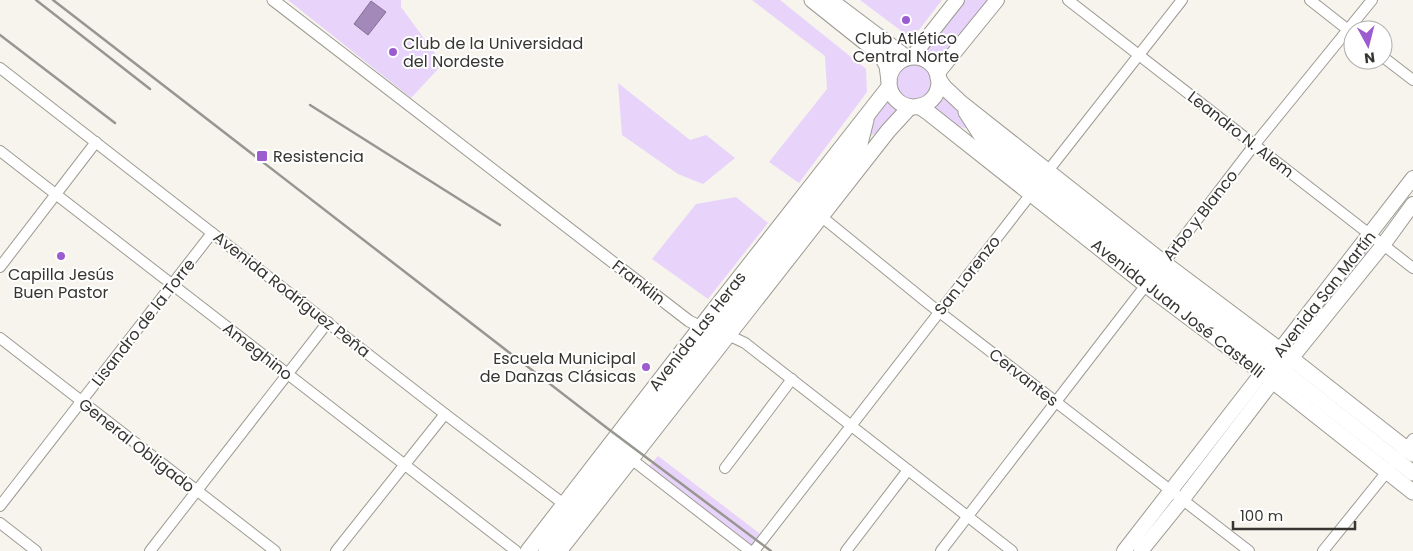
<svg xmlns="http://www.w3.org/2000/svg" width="1413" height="551" font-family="Poppins,sans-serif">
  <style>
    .green { fill: #e8d4fb }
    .water { fill: #a289ba; stroke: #827091 }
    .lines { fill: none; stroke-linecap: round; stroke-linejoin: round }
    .minor-casing { stroke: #9d9b93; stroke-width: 12 }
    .tertiary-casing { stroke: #9d9b93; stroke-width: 13 }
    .secondary-casing { stroke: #9d9b93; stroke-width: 16 }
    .primary-casing { stroke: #9d9b93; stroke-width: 17 }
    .minor { stroke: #fff; stroke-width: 10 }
    .tertiary { stroke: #fff; stroke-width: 11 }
    .secondary { stroke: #fff; stroke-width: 14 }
    .primary { stroke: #fff; stroke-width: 15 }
    .rail { stroke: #989690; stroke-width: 2.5 }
    .poi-dot { fill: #9d5bd0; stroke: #fff; stroke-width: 2 }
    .labels { text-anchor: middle; stroke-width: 4; stroke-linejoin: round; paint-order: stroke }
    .poi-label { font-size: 16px; fill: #363531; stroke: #fff }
    .street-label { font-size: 16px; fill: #363531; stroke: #fff }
  </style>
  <rect width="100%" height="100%" fill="#f6f4ec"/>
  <g class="green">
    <polygon points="288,0 401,0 401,7 442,63 438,69 411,98"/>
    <polygon points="752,0 780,0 866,69 867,92 799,183 769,162 827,89 825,56"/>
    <polygon points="860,0 942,0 912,39"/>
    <polygon points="962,0 991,0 940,64 923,51"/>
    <circle cx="914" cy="82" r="21"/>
    <polygon points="618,83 690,140 706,135 735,158 703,184 678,174 622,135"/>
    <polygon points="945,96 960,109 974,131 949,123 933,111"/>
    <polygon points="887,102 898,111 885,127 866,139 875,115"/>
    <polygon points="736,197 768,223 708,299 652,259 696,204"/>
    <polygon points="1365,250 1369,252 1294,348 1291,344"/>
    <polygon points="658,456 759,533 760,536 754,545 747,544 649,466"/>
  </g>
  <polygon class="water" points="371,1 386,12 368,35 354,24"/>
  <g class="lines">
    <g class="minor-casing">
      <g id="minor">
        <polyline points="1068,0 1413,268"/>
        <polyline points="1310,0 1352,33"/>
        <polyline points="1383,57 1413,80"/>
        <polyline points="0,68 445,414 569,508"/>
        <polyline points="0,151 516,551"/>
        <polyline points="1044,176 1182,0"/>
        <polyline points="817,213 929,304 1249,551"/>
        <polyline points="0,267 96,142"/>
        <polyline points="1160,268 1255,144 1372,0"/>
        <polyline points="724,333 745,343 1012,551"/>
        <polyline points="0,338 275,551"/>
        <polyline points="1402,453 1413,439"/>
        <polyline points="626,455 750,551"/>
        <polyline points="725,468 792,379"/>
        <polyline points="0,506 212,233"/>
        <polyline points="0,523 36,551"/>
        <polyline points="150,551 328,322"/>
        <polyline points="336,551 445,414"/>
        <polyline points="754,551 1034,190"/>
        <polyline points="846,551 908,470"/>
        <polyline points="941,551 1149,281"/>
        <polyline points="1323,551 1390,468"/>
      </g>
    </g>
    <g class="tertiary-casing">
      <polyline id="tertiary" points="273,0 689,321 701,327"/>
    </g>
    <g class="secondary-casing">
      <g id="secondary">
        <polyline points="912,57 957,0"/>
        <polyline points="936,72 941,69 997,0"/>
        <polyline points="1124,551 1413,178"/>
        <polyline points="1141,551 1183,499 1273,381 1383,245 1413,204"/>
      </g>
    </g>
    <g class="primary-casing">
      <g id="primary">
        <polyline points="812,0 881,55 887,66 889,81"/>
        <polyline points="830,0 907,58"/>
        <circle cx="914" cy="82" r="25"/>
        <polyline points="938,78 944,87 961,103 1164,263 1292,359 1413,454"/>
        <polyline points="919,106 929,113 1146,285 1251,364 1413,492"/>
        <polyline points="966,112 982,137 1154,273 1282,370 1413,473"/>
        <polyline points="528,551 714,310 889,87"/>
        <polyline points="546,551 632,438 816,203 860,144 866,120"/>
        <polyline points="559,551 888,131 910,107"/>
      </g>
    </g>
    <use href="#minor" class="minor"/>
    <use href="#tertiary" class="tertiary"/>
    <use href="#secondary" class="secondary"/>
    <use href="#primary" class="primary"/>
    <g class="rail">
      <polyline points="36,0 150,89"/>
      <polyline points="53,0 607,428 771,551"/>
      <polyline points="0,35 115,123"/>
      <polyline points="310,105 500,225"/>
    </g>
  </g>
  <g class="poi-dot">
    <circle cx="906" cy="20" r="5"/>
    <circle cx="393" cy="52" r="5"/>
    <rect x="256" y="150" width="12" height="12" rx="2.5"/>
    <circle cx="61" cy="256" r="5"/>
    <circle cx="646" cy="367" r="5"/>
  </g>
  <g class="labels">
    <g class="poi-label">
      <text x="906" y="44">Club Atlético<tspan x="906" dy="18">Central Norte</tspan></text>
      <text x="403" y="49" text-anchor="start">Club de la Universidad<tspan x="403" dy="18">del Nordeste</tspan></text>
      <text x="273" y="162" text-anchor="start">Resistencia</text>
      <text x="61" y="280">Capilla Jesús<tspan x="61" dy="18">Buen Pastor</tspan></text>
      <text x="636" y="364" text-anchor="end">Escuela Municipal<tspan x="636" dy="18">de Danzas Clásicas</tspan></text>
    </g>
    <g class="street-label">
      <text transform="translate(1241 134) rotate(38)" y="6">Leandro N. Alem</text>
      <text transform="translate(1200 215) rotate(-52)" y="6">Arbo y Blanco</text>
      <text transform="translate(967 275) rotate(-52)" y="6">San Lorenzo</text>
      <text transform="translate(639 282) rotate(38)" y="6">Franklin</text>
      <text transform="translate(292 294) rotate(38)" y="6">Avenida Rodríguez Peña</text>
      <text transform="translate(1324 294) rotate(-52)" y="6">Avenida San Martín</text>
      <text transform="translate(1178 308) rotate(38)" y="6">Avenida Juan José Castelli</text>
      <text transform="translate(143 322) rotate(-52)" y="6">Lisandro de la Torre</text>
      <text transform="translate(697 331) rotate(-52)" y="6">Avenida Las Heras</text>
      <text transform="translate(258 351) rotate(38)" y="6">Ameghino</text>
      <text transform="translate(1024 377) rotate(38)" y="6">Cervantes</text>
      <text transform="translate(137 445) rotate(38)" y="6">General Obligado</text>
    </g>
  </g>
  <g transform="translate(1368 45) rotate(173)"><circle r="24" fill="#ffffff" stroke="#afaead"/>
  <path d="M0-4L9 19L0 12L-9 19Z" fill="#9d5bd0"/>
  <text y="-8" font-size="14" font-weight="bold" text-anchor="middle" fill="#363531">N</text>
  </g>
  <path d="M1233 521v8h122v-8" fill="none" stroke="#363531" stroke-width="2.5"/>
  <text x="1240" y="521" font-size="15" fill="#363531" stroke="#ffffff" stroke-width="4" paint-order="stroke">100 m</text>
</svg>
